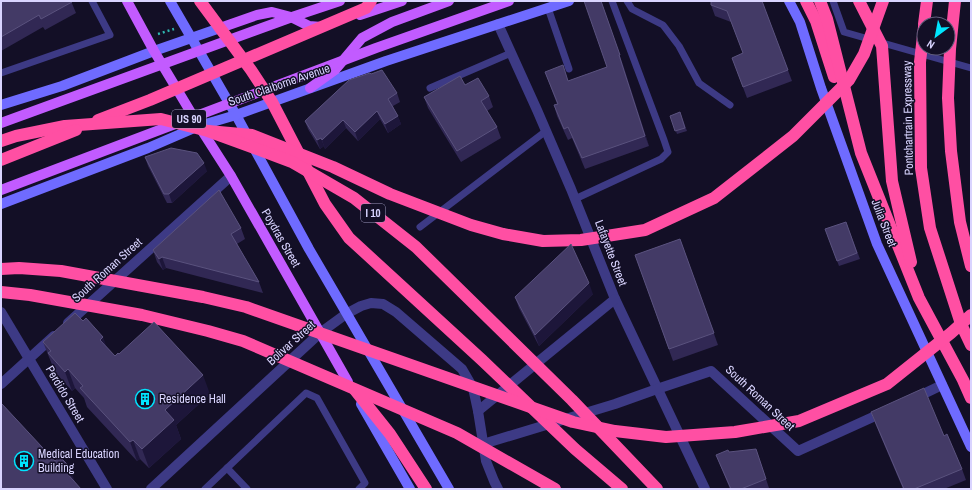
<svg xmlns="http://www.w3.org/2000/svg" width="972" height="490" font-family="'Archivo Narrow',sans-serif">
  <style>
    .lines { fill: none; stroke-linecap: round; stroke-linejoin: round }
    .path { stroke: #2fb8b0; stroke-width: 2.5; stroke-dasharray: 2 3; stroke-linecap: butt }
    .lane { stroke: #3d3a85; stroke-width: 7 }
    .street { stroke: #3d3a85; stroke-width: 10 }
    .secondary { stroke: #6f6bff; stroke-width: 10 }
    .primary { stroke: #c25bff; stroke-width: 10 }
    .highway { stroke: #ff4fa3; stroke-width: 12 }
    .wall { fill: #312854 }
    .shaded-wall { fill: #1d163a }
    .building { fill: #433a66; stroke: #5a527e }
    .labels { text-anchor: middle; stroke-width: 3; stroke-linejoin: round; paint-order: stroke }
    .shield { fill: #130f26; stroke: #9e99be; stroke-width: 1 }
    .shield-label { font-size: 11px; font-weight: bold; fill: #d9d4ff }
    .street-label { font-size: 12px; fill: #d9d4ff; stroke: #130f26 }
    .poi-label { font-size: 12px; fill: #d9d4ff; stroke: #130f26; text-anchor: start }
  </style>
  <rect width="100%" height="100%" fill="#130f26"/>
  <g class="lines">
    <polyline class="path" points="158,34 174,29"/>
    <g class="lane">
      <polyline points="627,1 632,9 663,25 679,46 699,83 730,105"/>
      <polyline points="833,1 844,32 971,68"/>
      <polyline points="548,8 569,69"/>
      <polyline points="1,73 110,35 92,1"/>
      <polyline points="430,88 511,53"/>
      <polyline points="575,199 661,159 668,152 664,140 612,1"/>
      <polyline points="420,227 546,131"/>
      <polyline points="227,468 247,489"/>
      <polyline points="205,489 306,393 317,398 365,483 359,489"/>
    </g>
    <g class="street">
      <polyline points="498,24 537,110 571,189 615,299 705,489"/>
      <polyline points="1,312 107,489"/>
      <polyline points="68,323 231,176"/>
      <polyline points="1,384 54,336"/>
      <polyline points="915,398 942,385"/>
      <polyline points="478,411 615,299"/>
      <polyline points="483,444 615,404 657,389 711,371 798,451 884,412"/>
      <polyline points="151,489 320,333 346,314 361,306 371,303 383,304 396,312 462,369 473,388 478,411 486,461 494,481 498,489"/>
    </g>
    <g class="secondary">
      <polyline points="170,1 236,115 309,249 449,489"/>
      <polyline points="789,1 800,22 821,88 877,244 971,447"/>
      <polyline points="1,105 62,86 154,51 220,28"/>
      <polyline points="1,204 148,148 199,126 236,115 386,61 569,1"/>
      <polyline points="361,404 410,489"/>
    </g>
    <g class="primary">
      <polyline points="127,1 154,51 199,126 231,176 348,382"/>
      <polyline points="360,15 402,1"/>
      <polyline points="220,28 257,15 272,12 291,17 309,26 322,27"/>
      <polyline points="310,88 335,70 362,38 392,22 449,1"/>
      <polyline points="1,123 295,16 340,1"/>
      <polyline points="1,190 376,48 509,1"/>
    </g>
    <g class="highway">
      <polyline points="200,1 251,70 272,102 325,204 349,238 482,360 575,449 622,489"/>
      <polyline points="806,1 816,21 834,77"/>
      <polyline points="820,1 827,19 861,153 919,298 963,380 971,398"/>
      <polyline points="859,1 882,46 892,181 911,262"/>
      <polyline points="955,1 950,49 948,98 951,151 960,222 971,266"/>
      <polyline points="924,24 927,1"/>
      <polyline points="924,27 920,62 921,168 930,228 961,324 971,345"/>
      <polyline points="98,120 150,100 366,8 371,1"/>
      <polyline points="208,131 252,135 333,167 390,194 471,225 503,234 543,241 581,240 645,230 714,198 793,136 849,80 864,54 883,1"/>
      <polyline points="1,141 16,136 65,126 161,119 208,131 292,162 354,198 416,247 572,400 657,489"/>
      <polyline points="1,160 76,130"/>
      <polyline points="1,269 19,268 61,271 203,297 246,307 573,422 615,431 666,437 735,432 799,421 887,384 951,333 971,315"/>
      <polyline points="1,292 30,295 142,315 208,331 243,341 457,433 555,489"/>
      <polyline points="355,390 390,434 426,489"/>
    </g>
  </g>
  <g class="wall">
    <polygon points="1,1 71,1 76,13 45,30 43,27 1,51"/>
    <polygon points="601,1 623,65 649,146 585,169 572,138 568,140 557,116 554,105 557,104 545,72 568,81 607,67"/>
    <polygon points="762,1 792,81 747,98 732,58 743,53 731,22 715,16 711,5"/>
    <polygon points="371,74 397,93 400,102 393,106 401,124 388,133 380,119 358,141 346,128 325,149 324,146 320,149 308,129 305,121"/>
    <polygon points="465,85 489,96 493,107 487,111 497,127 501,138 461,162 428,108 424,97"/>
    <polygon points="680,112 687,131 677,134 670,116"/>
    <polygon points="145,157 207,171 172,203 167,203 148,166"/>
    <polygon points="846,222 860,259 839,266 825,229"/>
    <polygon points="241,228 245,239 237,244 259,282 263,293 166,268 163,270 157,262 153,250"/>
    <polygon points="680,239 718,345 673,361 635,255"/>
    <polygon points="593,294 539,346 519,308 515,297"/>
    <polygon points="83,321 115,356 210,394 176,425 181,439 149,468 140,459 137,461 87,407 84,398 75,388 72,391 55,372 43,342"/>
    <polygon points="871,412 944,436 962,469 966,480 944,489 903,489 875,423"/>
    <polygon points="756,449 769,488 767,489 730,489 716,455"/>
  </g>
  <g class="shaded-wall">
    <polygon points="619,55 623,65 649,146 645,136"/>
    <polygon points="377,111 380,119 358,141 355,132"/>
    <polygon points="398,116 401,124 388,133 385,124"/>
    <polygon points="343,120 346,128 325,149 322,140"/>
    <polygon points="321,138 324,146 320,149 317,140"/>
    <polygon points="204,163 207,171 172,203 169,194"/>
    <polygon points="162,257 166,268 163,270 159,259"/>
    <polygon points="589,283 593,294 539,346 535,335"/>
    <polygon points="103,337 110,356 100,340"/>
    <polygon points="68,369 75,388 72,391 65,372"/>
    <polygon points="203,375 210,394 176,425 181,439 149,468 142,449 165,410"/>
    <polygon points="133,440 140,459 137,461 130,442"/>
    <polygon points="70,467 75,482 65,471"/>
  </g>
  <g class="building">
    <polygon points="1,1 71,1 72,2 41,19 39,15 1,37"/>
    <polygon points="584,1 601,1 620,55 619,55 645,136 582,158 568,127 564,129 554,105 558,104 545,72 563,65 568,81 607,67"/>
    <polygon points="711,1 762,1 788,70 743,87 732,58 743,53 727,11 711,5"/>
    <polygon points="382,70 397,93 388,99 398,116 385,124 377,111 355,132 343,120 322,140 321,138 317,140 305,121 349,80 370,73 371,74"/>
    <polygon points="460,76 465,85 478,78 489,96 481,101 497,127 457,151 424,97"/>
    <polygon points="680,112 685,128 675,131 670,116"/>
    <polygon points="171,148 197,153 204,163 169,194 164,194 145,157"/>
    <polygon points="219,190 241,228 231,234 259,282 162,257 159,259 153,250"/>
    <polygon points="846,222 857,253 837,261 825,229"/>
    <polygon points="680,239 714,333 669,349 635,255"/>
    <polygon points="571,244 589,283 535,335 515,297"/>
    <polygon points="75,313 83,321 86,318 103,337 100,340 115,356 118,353 119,354 154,322 203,375 165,410 174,420 142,449 133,440 130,442 80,388 83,386 68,369 65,372 48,353 51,351 43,342"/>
    <polygon points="924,388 944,436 947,434 962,469 914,489 904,489 871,412"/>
    <polygon points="2,404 55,461 60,457 70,467 65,471 81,489 1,489 1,405"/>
    <polygon points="756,449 766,479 741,489 731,489 716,455 728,450 729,452"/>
  </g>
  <defs>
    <g id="building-ring" transform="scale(1)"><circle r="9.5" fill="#130f26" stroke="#00e5ff" stroke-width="1.5"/><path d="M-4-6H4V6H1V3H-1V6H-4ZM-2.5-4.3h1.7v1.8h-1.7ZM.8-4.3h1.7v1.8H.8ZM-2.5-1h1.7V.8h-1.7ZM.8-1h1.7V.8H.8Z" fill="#00e5ff"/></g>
  </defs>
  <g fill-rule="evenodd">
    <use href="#building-ring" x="145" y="399"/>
    <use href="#building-ring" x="24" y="461"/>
  </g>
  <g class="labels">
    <g class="shield">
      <rect x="172" y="110" width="34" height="18" rx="3"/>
      <rect x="361" y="204" width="24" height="18" rx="3"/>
    </g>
    <g class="shield-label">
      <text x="189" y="123">US 90</text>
      <text x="373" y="217">I 10</text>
    </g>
    <g class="street-label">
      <text transform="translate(279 85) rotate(-19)" y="4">South Claiborne Avenue</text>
      <text transform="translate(908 118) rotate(-91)" y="4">Pontchartrain Expressway</text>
      <text transform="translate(884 223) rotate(69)" y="4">Julia Street</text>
      <text transform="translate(281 238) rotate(60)" y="4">Poydras Street</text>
      <text transform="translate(611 253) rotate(69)" y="4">Lafayette Street</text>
      <text transform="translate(107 270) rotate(-42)" y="4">South Roman Street</text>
      <text transform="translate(291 343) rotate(-42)" y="4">Bolivar Street</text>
      <text transform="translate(65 394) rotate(59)" y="4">Perdido Street</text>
      <text transform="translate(760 398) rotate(43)" y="4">South Roman Street</text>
    </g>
    <g class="poi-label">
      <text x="159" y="403">Residence Hall</text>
      <text x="38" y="458">Medical Education<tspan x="38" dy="14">Building</tspan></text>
    </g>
  </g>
  <rect width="972" height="490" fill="none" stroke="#d9d4ff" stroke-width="4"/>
  <g transform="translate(936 36) rotate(212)"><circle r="19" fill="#130f26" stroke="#625e7d"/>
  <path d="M0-3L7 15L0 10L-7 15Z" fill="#00e5ff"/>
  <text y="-6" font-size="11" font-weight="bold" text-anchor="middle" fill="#d9d4ff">N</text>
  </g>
</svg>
